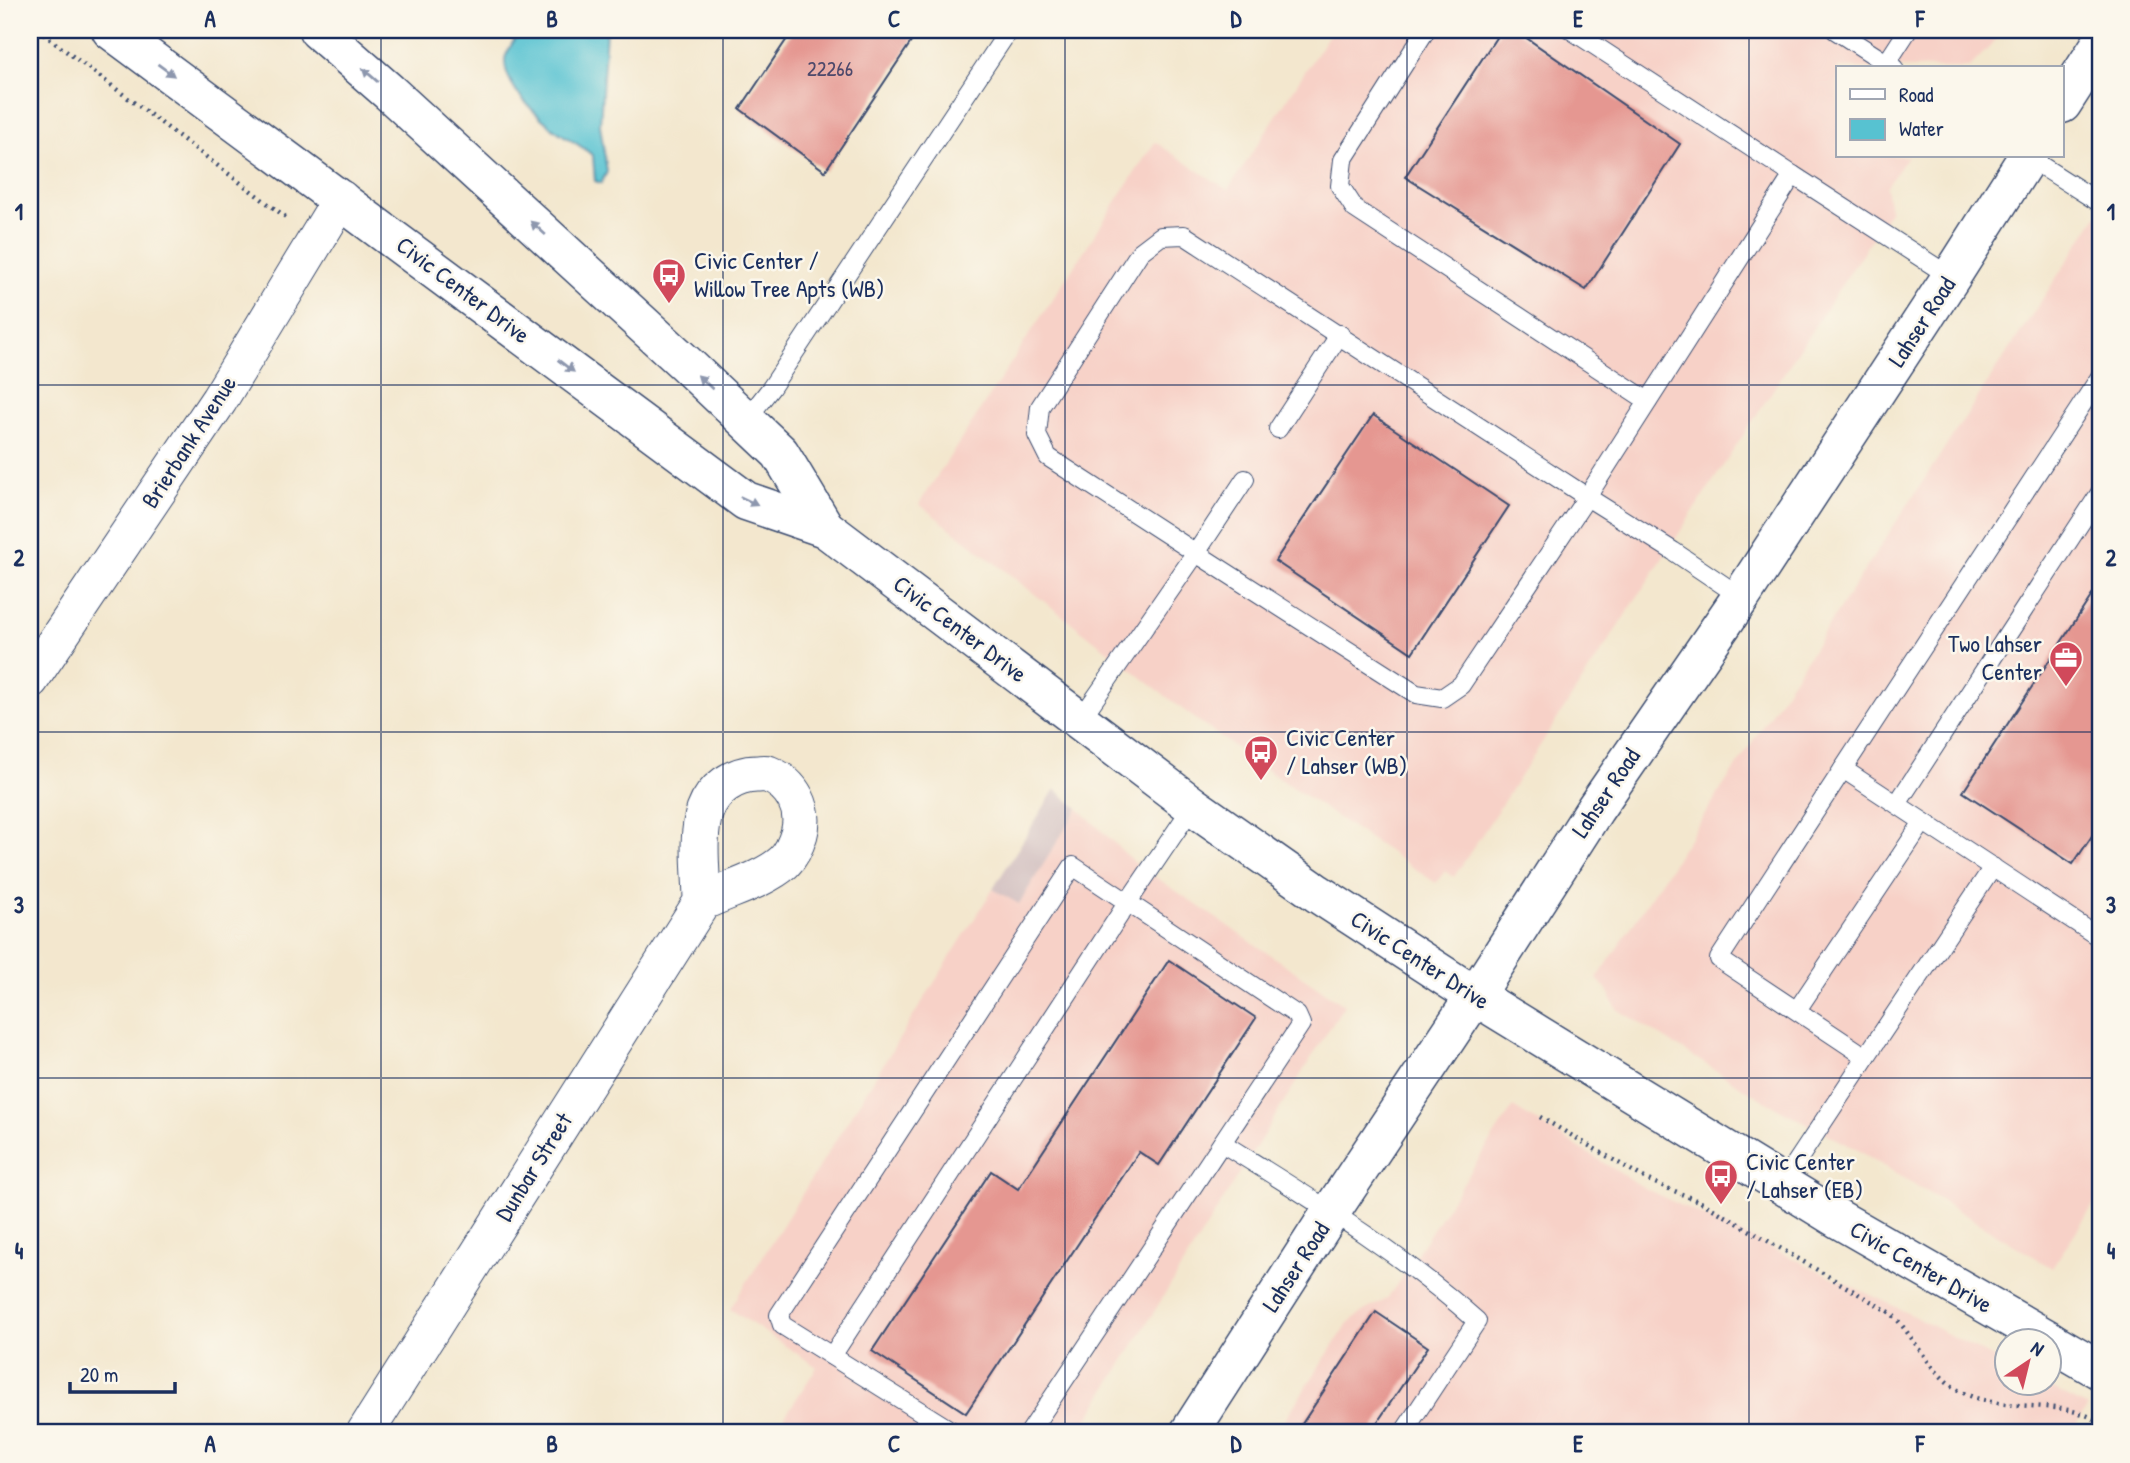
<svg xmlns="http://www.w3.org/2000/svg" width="2130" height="1463" font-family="'Patrick Hand',sans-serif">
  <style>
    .built { fill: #f7d1c7 }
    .industrial { fill: #d2bfc0 }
    .water { fill: #57c2d1; stroke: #397898; stroke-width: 2 }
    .building { fill: #e59791 }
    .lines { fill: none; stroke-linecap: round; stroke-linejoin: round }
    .service-casing { stroke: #3b4b6f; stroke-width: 20 }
    .minor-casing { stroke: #3b4b6f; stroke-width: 39 }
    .tertiary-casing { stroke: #3b4b6f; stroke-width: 41 }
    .secondary-casing { stroke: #3b4b6f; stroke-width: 41 }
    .path { stroke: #3b4b6f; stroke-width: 4.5; stroke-dasharray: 2 5; stroke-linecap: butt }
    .service { stroke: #fff; stroke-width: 18 }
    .minor { stroke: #fff; stroke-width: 37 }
    .tertiary { stroke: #fff; stroke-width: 38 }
    .secondary { stroke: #fff; stroke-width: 38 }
    .oneway { fill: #8d97ae }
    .grid { fill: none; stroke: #1b2f5e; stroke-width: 2; stroke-opacity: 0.55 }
    .labels { text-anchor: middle; stroke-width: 5; stroke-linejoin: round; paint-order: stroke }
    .number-label { font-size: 21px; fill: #4e496b }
    .poi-label { font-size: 24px; fill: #1b2f5e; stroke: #fbf7ec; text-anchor: start }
    .street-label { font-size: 24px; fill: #1b2f5e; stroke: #fbf7ec }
    .neatline { fill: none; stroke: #1b2f5e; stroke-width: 2.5 }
    .grid-label { font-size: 23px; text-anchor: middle; font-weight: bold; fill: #1b2f5e }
  </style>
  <rect width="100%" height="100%" fill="#fbf7ec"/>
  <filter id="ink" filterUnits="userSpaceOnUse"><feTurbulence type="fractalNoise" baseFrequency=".0143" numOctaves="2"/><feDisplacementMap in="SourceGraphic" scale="14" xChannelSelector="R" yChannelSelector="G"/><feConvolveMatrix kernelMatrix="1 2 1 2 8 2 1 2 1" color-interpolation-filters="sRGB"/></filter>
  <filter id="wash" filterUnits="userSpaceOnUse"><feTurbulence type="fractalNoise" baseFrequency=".00686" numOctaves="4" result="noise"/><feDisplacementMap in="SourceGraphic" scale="28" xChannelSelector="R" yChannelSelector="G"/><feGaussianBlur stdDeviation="1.57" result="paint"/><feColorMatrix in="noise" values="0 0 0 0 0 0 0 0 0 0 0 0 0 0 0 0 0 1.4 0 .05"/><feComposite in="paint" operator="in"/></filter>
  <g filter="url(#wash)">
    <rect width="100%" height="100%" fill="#f3e7ce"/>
    <g class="built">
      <polygon points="1332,30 2006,30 1969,68 1838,68 1838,156 1908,156 1886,187 1890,211 1454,877 1445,871 1436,883 1268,771 1190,715 919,504 1155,142 1228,190"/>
      <polygon points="2100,211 2100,1195 2052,1268 1858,1150 1768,1103 1617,1009 1606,988 1597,979"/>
      <polygon points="1078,808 1135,863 1344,1005 1079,1433 774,1433 817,1367 730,1309 993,889 1019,903"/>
      <polygon points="1513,1107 1646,1189 1894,1306 2007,1365 2008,1382 2041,1383 2088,1407 2070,1433 1276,1433 1348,1323 1364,1311 1387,1299"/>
    </g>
    <polygon class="industrial" points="1055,789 1078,808 1019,904 993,889"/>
    <path class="water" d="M519,30H606L600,125L607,172L601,183L595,181L593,156C581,144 565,138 553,128C533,112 504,85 505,59C505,54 516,39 519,30Z"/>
    <g id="blocks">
      <g class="building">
        <polygon points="793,30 919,30 825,171 740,109"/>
        <polygon points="1501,30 1515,30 1680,144 1586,290 1405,177"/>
        <polygon points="1373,415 1509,506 1412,653 1275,561"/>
        <polygon points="2100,583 2100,824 2073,864 1963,792"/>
        <polygon points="1169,960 1256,1018 1159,1165 1139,1152 966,1413 872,1351 991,1171 1018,1189"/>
        <polygon points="1376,1312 1428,1347 1370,1433 1296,1433"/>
      </g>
    </g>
  </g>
  <g filter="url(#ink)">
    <use href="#blocks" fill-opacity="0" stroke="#3b4b6f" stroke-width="2"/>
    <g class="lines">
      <g class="service-casing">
        <g id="service">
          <polyline points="1426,30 1343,160 1340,186 1355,209 1648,401"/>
          <polyline points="1835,30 1894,68"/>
          <polyline points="1886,64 1908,30"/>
          <polyline points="2026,156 2100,203"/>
          <polyline points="1793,175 1951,277"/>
          <polyline points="2100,377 1843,769 2100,938"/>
          <polyline points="746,420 771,388 1009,30"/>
          <polyline points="1278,429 1340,334"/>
          <polyline points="1245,479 1196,553 1416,694 1442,698 1461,685 1587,497 1793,175 1571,30"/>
          <polyline points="1080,720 1196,553 1048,457 1037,435 1040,407 1140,252 1161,236 1184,235 1587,497 1673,551 1741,597"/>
          <polyline points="1843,769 1719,959 1866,1057 1993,867"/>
          <polyline points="1897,804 2100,493"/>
          <polyline points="1797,1010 1923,822"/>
          <path d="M1222,1143C1310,1198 1400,1252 1477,1321L1403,1433"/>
          <polyline points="1782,1184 1866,1057"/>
          <polyline points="832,1356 1128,902 1193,806"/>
          <polyline points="955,1433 782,1325 779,1315 1073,866 1297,1015 1301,1024 1029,1433"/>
        </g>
      </g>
      <g class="minor-casing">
        <g id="minor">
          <polyline points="30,680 219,400 341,199"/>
          <path d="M365,1433L702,902C727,890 764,880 784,862C792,854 796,844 799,834C806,809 793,784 768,774C765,773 760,774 757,774C734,774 713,789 705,811C696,837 702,874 702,902"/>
        </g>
      </g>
      <g class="tertiary-casing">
        <g id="tertiary">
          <polyline points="111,30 746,501 825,528 1193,806 1317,893 1475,996 1840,1220 2049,1340"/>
          <polyline points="318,30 389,92 685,363 780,453 825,528"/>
          <polyline points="2050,1341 2100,1370"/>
        </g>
      </g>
      <g class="secondary-casing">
        <g id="secondary">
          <polyline points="2062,104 2100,45"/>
          <polyline points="1189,1433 1331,1212 1475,996 1595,809 1741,597 1951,277 2028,156"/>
        </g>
      </g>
      <g class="path">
        <polyline points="38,30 287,218"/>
        <path d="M1540,1117L1648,1180L1703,1203L1891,1313C1917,1339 1932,1380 1968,1395C2010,1413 2061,1398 2100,1422"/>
      </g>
      <use href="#service" class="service"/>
      <use href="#minor" class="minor"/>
      <use href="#tertiary" class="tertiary"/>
      <use href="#secondary" class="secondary"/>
    </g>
    <defs><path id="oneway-solid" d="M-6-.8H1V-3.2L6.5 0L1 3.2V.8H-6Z" transform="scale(1.75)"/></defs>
    <g class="oneway">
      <use href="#oneway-solid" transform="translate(166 70) rotate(36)"/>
      <use href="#oneway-solid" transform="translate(370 75) rotate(-139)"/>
      <use href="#oneway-solid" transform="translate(538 228) rotate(-138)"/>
      <use href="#oneway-solid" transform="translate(566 366) rotate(37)"/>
      <use href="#oneway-solid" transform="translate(705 382) rotate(-137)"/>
      <use href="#oneway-solid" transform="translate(749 501) rotate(26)"/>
    </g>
  </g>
  <path class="grid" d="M381,30V1433M723,30V1433M1065,30V1433M1407,30V1433M1749,30V1433M30,385H2100M30,732H2100M30,1078H2100"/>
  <defs>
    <g id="bus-pin" transform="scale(1.75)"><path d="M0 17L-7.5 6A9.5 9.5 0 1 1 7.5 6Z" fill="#d1495b" stroke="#fbf7ec"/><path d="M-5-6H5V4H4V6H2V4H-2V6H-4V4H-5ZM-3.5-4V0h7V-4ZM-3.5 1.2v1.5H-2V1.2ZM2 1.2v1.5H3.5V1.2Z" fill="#fff"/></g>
    <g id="office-pin" transform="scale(1.75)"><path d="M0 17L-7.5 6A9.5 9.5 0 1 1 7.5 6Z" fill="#d1495b" stroke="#fbf7ec"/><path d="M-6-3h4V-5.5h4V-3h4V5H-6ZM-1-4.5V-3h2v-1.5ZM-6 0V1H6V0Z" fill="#fff"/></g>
  </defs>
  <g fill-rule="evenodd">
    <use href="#bus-pin" x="669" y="275"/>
    <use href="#office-pin" x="2066" y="658"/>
    <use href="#bus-pin" x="1261" y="752"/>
    <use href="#bus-pin" x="1721" y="1176"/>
  </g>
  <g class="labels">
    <g class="number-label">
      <text x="830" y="76">22266</text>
    </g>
    <g class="poi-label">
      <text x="694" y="269">Civic Center /<tspan x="694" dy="28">Willow Tree Apts (WB)</tspan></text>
      <text x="2042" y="652" text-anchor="end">Two Lahser<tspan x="2042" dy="28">Center</tspan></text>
      <text x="1286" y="746">Civic Center<tspan x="1286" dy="28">/ Lahser (WB)</tspan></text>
      <text x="1746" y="1170">Civic Center<tspan x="1746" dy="28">/ Lahser (EB)</tspan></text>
    </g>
    <g class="street-label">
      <text transform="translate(463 290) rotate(37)" y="8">Civic Center Drive</text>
      <text transform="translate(1922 322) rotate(-57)" y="8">Lahser Road</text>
      <text transform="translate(189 442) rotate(-57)" y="8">Brierbank Avenue</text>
      <text transform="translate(960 629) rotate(37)" y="8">Civic Center Drive</text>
      <text transform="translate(1606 793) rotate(-56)" y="8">Lahser Road</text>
      <text transform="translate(1420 960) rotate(33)" y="8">Civic Center Drive</text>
      <text transform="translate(534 1167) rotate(-58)" y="8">Dunbar Street</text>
      <text transform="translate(1296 1267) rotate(-57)" y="8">Lahser Road</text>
      <text transform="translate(1921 1267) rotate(30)" y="8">Civic Center Drive</text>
    </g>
  </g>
  <rect width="2130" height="1463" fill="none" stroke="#fbf7ec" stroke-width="77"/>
  <rect x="1836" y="66" width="228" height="91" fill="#fbf7ec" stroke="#a1a7b3" stroke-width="2"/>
  <rect x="1850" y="89" width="35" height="10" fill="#ffffff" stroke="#a1a7b3" stroke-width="2"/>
  <text x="1899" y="102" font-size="21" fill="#1b2f5e">Road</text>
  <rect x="1850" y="119" width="35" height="21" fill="#57c2d1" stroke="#a1a7b3" stroke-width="2"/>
  <text x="1899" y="136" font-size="21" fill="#1b2f5e">Water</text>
  <g transform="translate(2028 1362) rotate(35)"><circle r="33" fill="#fbf7ec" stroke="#a1a7b3" stroke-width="2"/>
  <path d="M0-5L12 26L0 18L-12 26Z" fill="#d1495b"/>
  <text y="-10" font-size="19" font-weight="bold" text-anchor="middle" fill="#1b2f5e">N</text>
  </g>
  <path d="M70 1382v10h105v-10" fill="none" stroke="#1b2f5e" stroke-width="3.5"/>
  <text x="80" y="1382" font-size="21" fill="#1b2f5e" stroke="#fbf7ec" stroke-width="5" paint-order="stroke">20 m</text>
  <rect x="38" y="38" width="2054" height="1386" class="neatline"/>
  <g class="grid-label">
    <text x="210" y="27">A</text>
    <text x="552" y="27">B</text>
    <text x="894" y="27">C</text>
    <text x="1236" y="27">D</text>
    <text x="1578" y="27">E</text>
    <text x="1920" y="27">F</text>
    <text x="19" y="220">1</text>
    <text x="2111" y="220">1</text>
    <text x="19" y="566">2</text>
    <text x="2111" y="566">2</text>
    <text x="19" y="913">3</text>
    <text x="2111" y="913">3</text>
    <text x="19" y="1259">4</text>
    <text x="2111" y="1259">4</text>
    <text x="210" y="1452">A</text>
    <text x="552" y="1452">B</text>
    <text x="894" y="1452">C</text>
    <text x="1236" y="1452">D</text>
    <text x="1578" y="1452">E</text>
    <text x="1920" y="1452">F</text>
  </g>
</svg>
